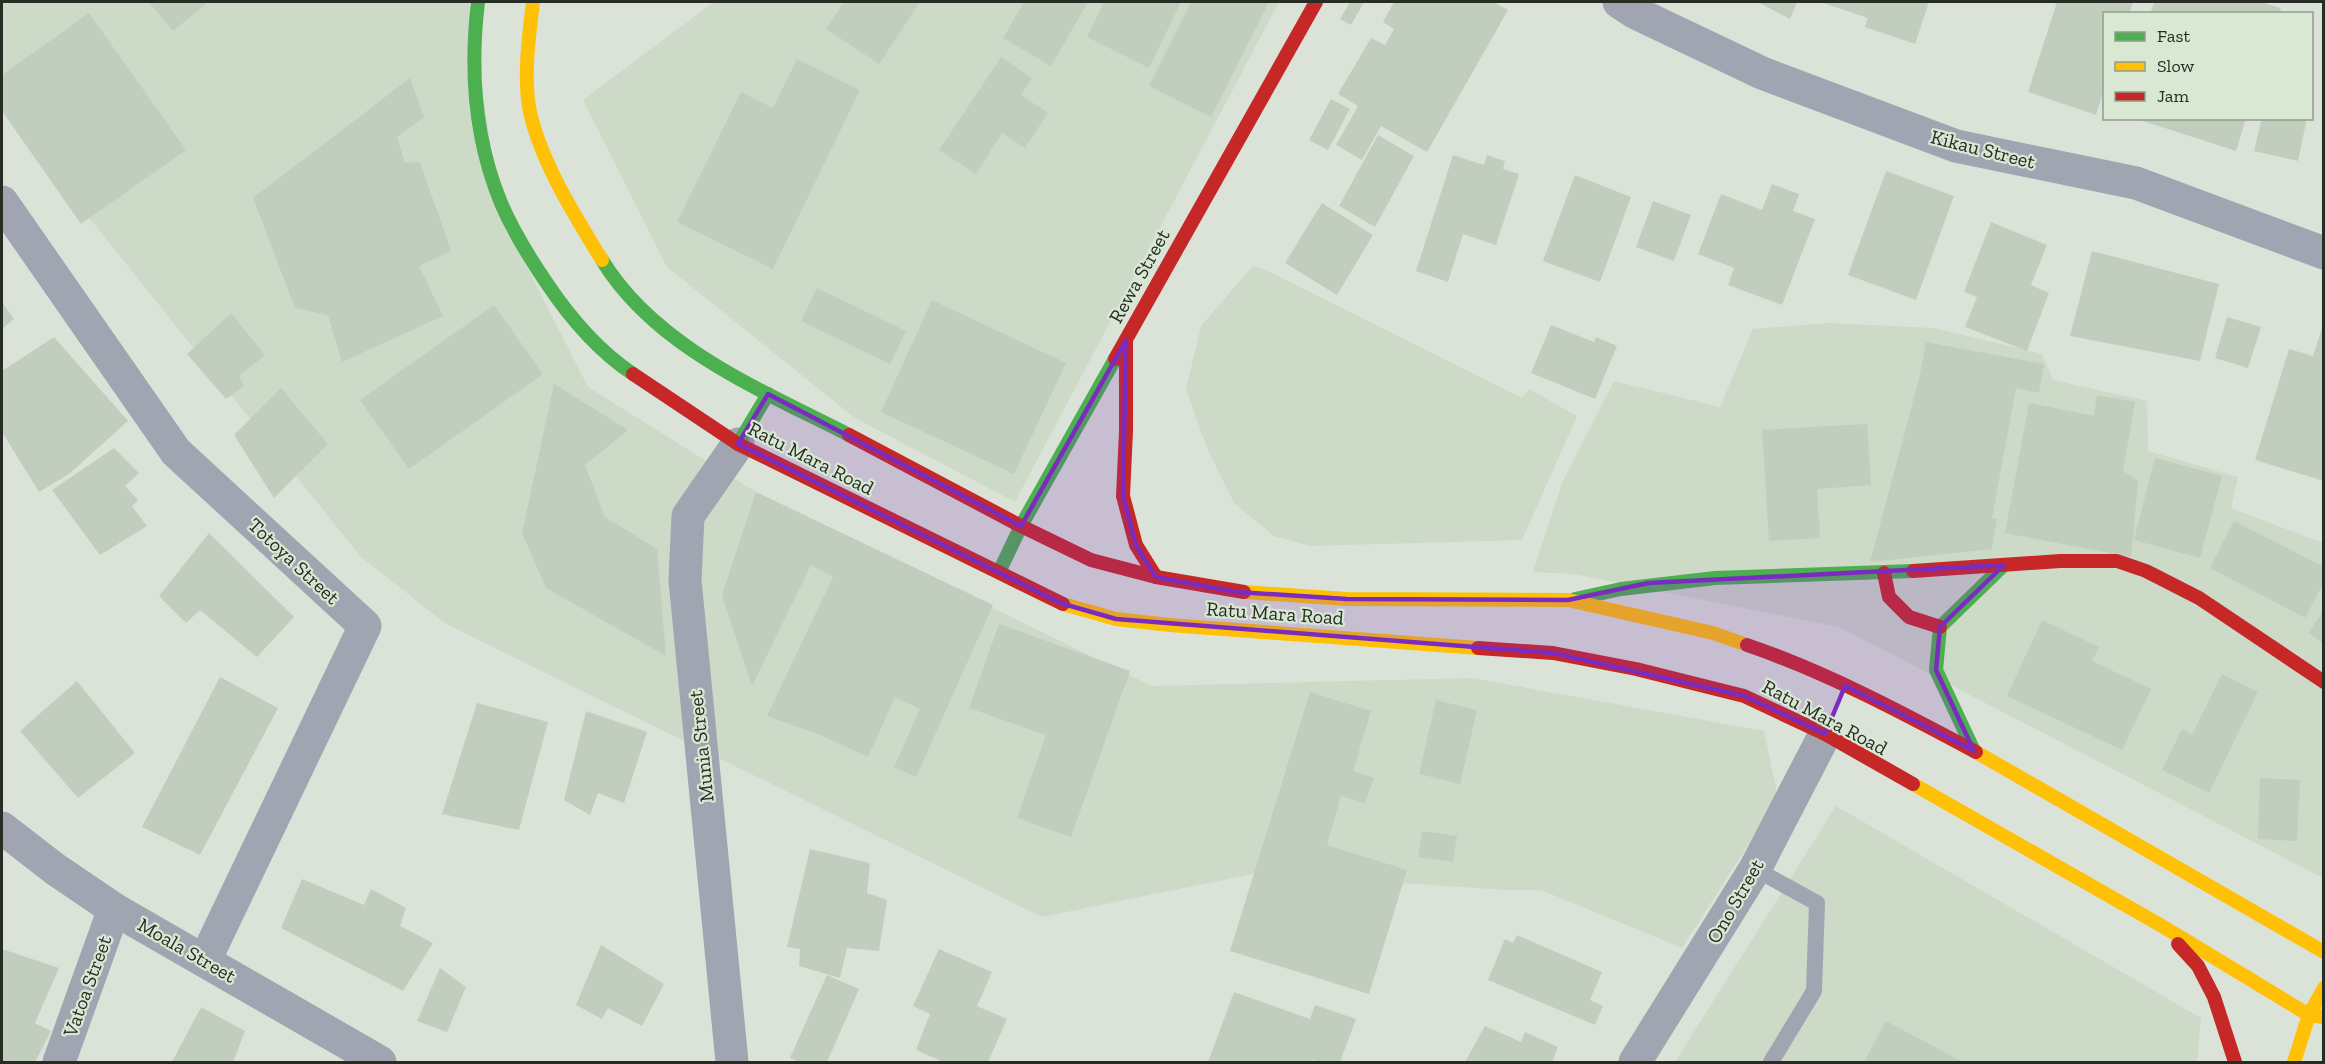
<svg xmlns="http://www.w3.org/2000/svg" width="2325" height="1064" font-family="'Zilla Slab',serif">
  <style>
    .built { fill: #ccdac7 }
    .building { fill: #c1cebd }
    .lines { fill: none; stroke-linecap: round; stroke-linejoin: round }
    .lane { stroke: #a0a5b1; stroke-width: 16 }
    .street { stroke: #a0a5b1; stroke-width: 33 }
    .fast { stroke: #4caf50; stroke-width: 14 }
    .slow { stroke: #ffc107; stroke-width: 14 }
    .jam { stroke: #c62828; stroke-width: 14 }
    .marked { fill: #7b2cbf; fill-opacity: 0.2; stroke: #7b2cbf; stroke-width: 4.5; stroke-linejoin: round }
    .labels { text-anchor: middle; stroke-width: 4.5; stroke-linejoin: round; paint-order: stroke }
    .street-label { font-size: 20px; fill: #272c25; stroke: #d8e8d3 }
  </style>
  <rect width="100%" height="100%" fill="#dbe3d8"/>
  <g class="built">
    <polygon points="2,2 469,2 501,216 588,387 756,492 1152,686 1472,678 1764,731 1778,798 1682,948 1541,890 1506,890 1257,873 1042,917 446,624 361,557 2,109"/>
    <polygon points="714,2 1279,2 1015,502 855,418 667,267 583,100"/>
    <polygon points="1253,266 1264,269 1522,398 1529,389 1577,416 1522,540 1310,546 1274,536 1234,503 1207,448 1186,389 1201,326"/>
    <polygon points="1829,323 1934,328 2042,354 2053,380 2147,401 2148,451 2238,477 2231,508 2323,543 2323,878 1839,627 1573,574 1533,572 1562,483 1614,381 1720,407 1753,329"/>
    <polygon points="1836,806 2201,1018 2197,1062 1675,1062"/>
  </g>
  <g class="building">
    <polygon points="149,2 205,2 206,4 173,31"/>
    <polygon points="844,2 920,2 879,64 826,29"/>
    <polygon points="1024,2 1088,2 1051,66 1003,38"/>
    <polygon points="1104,2 1181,2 1149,68 1087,37"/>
    <polygon points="1191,2 1269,2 1211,117 1149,86"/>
    <polygon points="1350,2 1364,2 1351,25 1340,19"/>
    <polygon points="1394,2 1493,2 1508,10 1427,152 1381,126 1362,160 1336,145 1358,106 1338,94 1371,38 1385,45 1394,29 1383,22"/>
    <polygon points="1758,2 1797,2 1790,19"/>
    <polygon points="1820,2 1929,2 1915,44 1865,27 1868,18"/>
    <polygon points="2057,2 2133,2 2129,14 2104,14 2104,89 2096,115 2028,92"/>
    <polygon points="2154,2 2260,2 2281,8 2279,14 2150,14"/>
    <polygon points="89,13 186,150 81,224 2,111 2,75"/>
    <polygon points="1001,57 1032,78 1021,95 1048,113 1025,148 1002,133 976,174 939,150"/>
    <polygon points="797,59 860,90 773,269 677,222 741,92 773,108"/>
    <polygon points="410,78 424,117 397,137 405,163 420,162 451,251 419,266 443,316 342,362 328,315 295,308 253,198"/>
    <polygon points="1331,99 1350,109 1328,150 1309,140"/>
    <polygon points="2134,118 2246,118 2236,151"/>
    <polygon points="2262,118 2307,118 2298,161 2254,151"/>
    <polygon points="1378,135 1414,156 1375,227 1339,206"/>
    <polygon points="1453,155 1484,165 1487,155 1505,161 1503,169 1519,174 1496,245 1463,234 1448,282 1416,271"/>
    <polygon points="1886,171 1954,196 1916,300 1848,275"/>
    <polygon points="1575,175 1631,197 1600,282 1543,261"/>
    <polygon points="1772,184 1799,194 1793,211 1815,219 1782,305 1728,285 1734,268 1698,254 1721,194 1762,210"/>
    <polygon points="1653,201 1691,215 1674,261 1636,247"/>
    <polygon points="1322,203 1373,235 1337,295 1285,263"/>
    <polygon points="1991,222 2047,245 2031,285 2049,293 2027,351 1965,327 1977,297 1964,292"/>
    <polygon points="2092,251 2219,284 2200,361 2070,336"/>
    <polygon points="817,288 906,331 890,364 801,321"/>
    <polygon points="932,300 1066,363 1014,474 881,412"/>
    <polygon points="2,302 14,319 2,329"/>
    <polygon points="494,305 543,374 409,469 360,400"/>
    <polygon points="231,313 265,355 239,376 244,386 226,399 187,354"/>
    <polygon points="2227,317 2261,327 2248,368 2215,358"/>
    <polygon points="2324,322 2324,481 2255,460 2289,349 2313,356"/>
    <polygon points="1551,325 1594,342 1596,337 1617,346 1595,399 1531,373"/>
    <polygon points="54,337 128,421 69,474 39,492 2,432 2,371"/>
    <polygon points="1926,342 2044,364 2039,393 2016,388 1992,518 1997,519 1992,549 1870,562 1919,379"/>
    <polygon points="554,384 628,430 585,465 605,517 657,549 666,656 546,588 522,533"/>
    <polygon points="281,388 328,444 274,498 234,435"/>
    <polygon points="2097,395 2135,402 2123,471 2138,481 2131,557 2005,533 2029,403 2094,416"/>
    <polygon points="1867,424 1871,485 1817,489 1820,538 1769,541 1762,430"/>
    <polygon points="114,448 139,473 125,486 138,500 132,506 147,526 100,555 52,490"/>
    <polygon points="2155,458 2222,476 2200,558 2134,540"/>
    <polygon points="756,492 993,605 916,777 894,767 920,709 895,697 868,757 818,734 767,716 833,577 811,565 752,686 722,595"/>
    <polygon points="2234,521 2324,567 2324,582 2305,618 2210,568"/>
    <polygon points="209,533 294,617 257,657 200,610 186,623 159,596"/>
    <polygon points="2324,610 2324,644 2308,633"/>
    <polygon points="2042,620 2099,647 2092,661 2151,689 2122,750 2007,696"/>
    <polygon points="999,624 1130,671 1071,837 1017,818 1046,735 969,708"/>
    <polygon points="2222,674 2258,692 2209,793 2162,770 2182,729 2192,735"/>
    <polygon points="220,677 278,708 200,855 142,827"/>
    <polygon points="77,681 135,753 78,798 20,731"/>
    <polygon points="1310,692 1371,711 1353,771 1374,778 1365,803 1341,796 1327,845 1407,870 1369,994 1230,951"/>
    <polygon points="1436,700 1477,710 1460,784 1419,774"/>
    <polygon points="477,703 548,722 519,830 442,814"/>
    <polygon points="586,711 647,732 624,803 598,793 590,815 564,800"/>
    <polygon points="2260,778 2300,780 2297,841 2258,839"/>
    <polygon points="1422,831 1457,836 1453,862 1418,857"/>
    <polygon points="810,849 870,863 867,893 887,900 879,951 847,948 840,978 799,966 800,949 787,947"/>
    <polygon points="302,879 364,905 371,889 406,908 400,926 433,943 403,991 281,928"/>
    <polygon points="1517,935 1602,972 1590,1000 1603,1006 1595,1025 1488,980 1505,939 1513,943"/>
    <polygon points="601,945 664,984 642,1026 608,1008 602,1019 576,1005"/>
    <polygon points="2,949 59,968 35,1023 51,1031 35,1062 2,1062"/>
    <polygon points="939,949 992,972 977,1006 1007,1019 988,1062 943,1062 916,1050 930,1014 913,1006"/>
    <polygon points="440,968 466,987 447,1032 417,1021"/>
    <polygon points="827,975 859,989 827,1062 799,1062 790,1058"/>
    <polygon points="1234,992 1310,1019 1315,1005 1356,1019 1340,1062 1319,1062 1312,1060 1311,1062 1208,1062"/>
    <polygon points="201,1007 245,1031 233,1062 172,1062"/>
    <polygon points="1886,1021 1963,1062 1864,1062"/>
    <polygon points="1485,1026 1521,1042 1525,1032 1558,1047 1552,1062 1465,1062"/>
  </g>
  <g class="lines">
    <polyline class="lane" points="1755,869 1817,903 1814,991 1771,1062"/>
    <g class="street">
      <polyline points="1619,2 1634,12 1762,73 1956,146 2136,183 2324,253"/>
      <polyline points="2,202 176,452 365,626 205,960"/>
      <polyline points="2,828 55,869 114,909 380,1062"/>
      <polyline points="59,1062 114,909"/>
      <polyline points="732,1062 685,580 688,516 738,444"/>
      <polyline points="1635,1062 1755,869 1825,734"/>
    </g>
    <g class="fast">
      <path d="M478,2C470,69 475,140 501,203C513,231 529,257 546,282C570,318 597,350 633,374"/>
      <path d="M602,260C655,347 761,390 849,435"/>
      <polyline points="738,444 768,394"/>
      <polyline points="999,572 1021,526 1115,359"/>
      <polyline points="1575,599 1621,589 1715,578 1913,571"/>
      <polyline points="1974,751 1936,670 1940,627 2004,565"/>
    </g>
    <g class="slow">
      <path d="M533,2C529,35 523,79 530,112C541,162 575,216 602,260"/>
      <polyline points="1244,592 1347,599 1568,600 1713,633 1747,645"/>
      <polyline points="1063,604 1116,619 1170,625 1478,648"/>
      <polyline points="1976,752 2324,952"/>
      <polyline points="1913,784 2162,926 2309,1015 2324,1017"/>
      <polyline points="2294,1062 2309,1015 2324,988"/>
    </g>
    <g class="jam">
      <polyline points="1126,340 1126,431 1123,496 1136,545 1156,577"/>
      <polyline points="1115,359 1316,2"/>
      <polyline points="633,374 738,444 1063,604"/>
      <polyline points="849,435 1021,526 1091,560 1156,577 1244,592"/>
      <polyline points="1913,571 2060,561 2117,561 2146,571 2199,598 2324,682"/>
      <polyline points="1884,573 1889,597 1909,617 1940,627"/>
      <path d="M1747,645C1826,672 1903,713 1976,752"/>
      <polyline points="1478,648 1553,653 1636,669 1744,696 1825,734 1913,784"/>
      <polyline points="2178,944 2198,966 2214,997 2235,1062"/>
    </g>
  </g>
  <path class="marked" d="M1126,340L1123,496L1136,545L1156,577L1237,592L1347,599L1568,600L1648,583L2004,565L1940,627L1936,670L1974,751L1845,686L1825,734L1744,696L1553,653L1116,619L1060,603L738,444L768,394L1021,526Z"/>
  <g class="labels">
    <g class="street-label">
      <text transform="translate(1983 149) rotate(14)" y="7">Kikau Street</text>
      <text transform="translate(1139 276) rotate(-61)" y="7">Rewa Street</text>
      <text transform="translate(811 458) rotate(27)" y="7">Ratu Mara Road</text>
      <text transform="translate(294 561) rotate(43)" y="7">Totoya Street</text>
      <text transform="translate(1275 613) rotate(4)" y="7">Ratu Mara Road</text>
      <text transform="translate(1825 717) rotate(28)" y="7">Ratu Mara Road</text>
      <text transform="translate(701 746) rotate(-96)" y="7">Munia Street</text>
      <text transform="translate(1735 901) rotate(-60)" y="7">Ono Street</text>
      <text transform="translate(187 950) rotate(30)" y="7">Moala Street</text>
      <text transform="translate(87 986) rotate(-70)" y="7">Vatoa Street</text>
    </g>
  </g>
  <rect width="2325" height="1064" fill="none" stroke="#272c25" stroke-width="6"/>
  <rect x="2103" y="12" width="210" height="108" fill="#d8e8d3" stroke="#919d8d" stroke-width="1.5"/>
  <rect x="2115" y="32" width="30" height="9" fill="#4caf50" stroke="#919d8d" stroke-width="1.5"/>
  <text x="2157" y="42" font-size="18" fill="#272c25">Fast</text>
  <rect x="2115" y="62" width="30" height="9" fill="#ffc107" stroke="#919d8d" stroke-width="1.5"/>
  <text x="2157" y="72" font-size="18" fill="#272c25">Slow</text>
  <rect x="2115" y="92" width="30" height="9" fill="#c62828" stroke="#919d8d" stroke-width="1.5"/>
  <text x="2157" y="102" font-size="18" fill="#272c25">Jam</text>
</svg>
